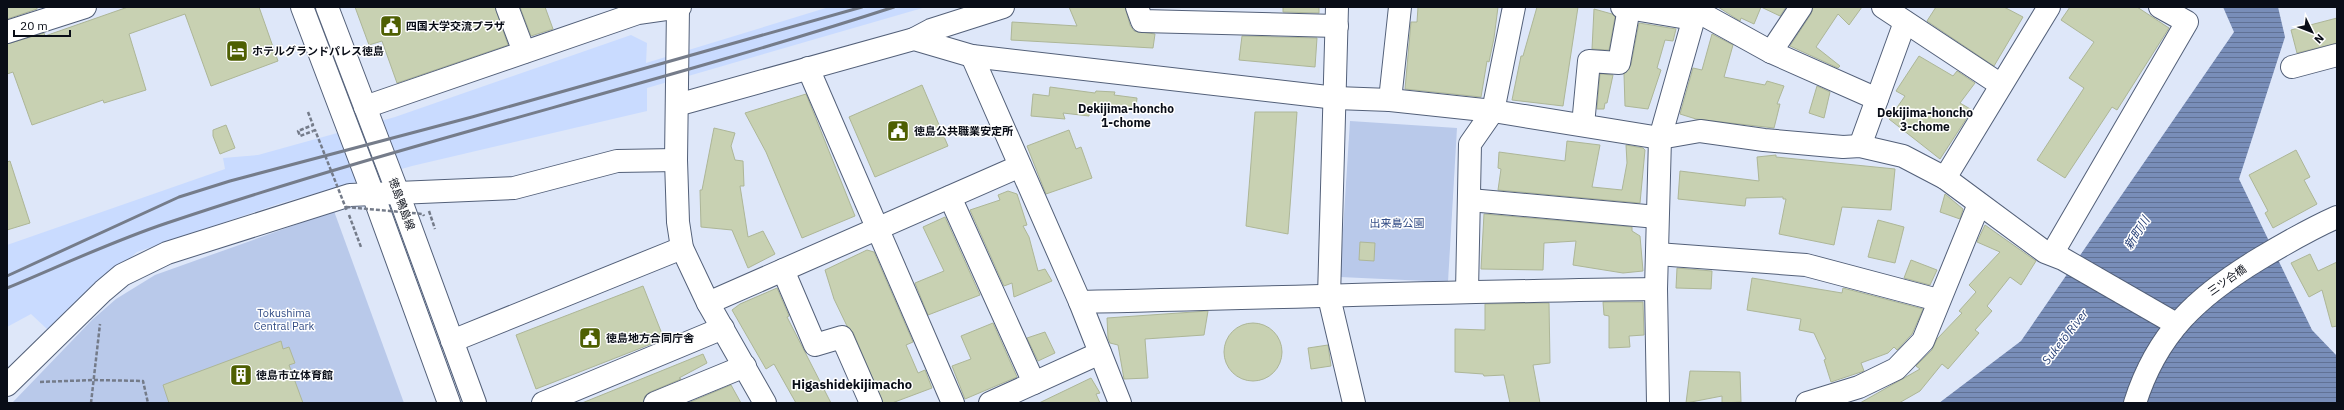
<svg xmlns="http://www.w3.org/2000/svg" width="2344" height="410" font-family="'IBM Plex Sans','Noto Sans JP',sans-serif">
  <style>
    .built { fill: #c9dbff }
    .park { fill: #b9c9ea }
    .water { fill: url(#water-rules) }
    .building { fill: #c8d1b2; stroke: #adb697 }
    .lines { fill: none; stroke-linecap: round; stroke-linejoin: round }
    .minor-casing { stroke: #536079; stroke-width: 24 }
    .major-casing { stroke: #536079; stroke-width: 24 }
    .path { stroke: #747b89; stroke-width: 2.5; stroke-dasharray: 4 2; stroke-linecap: butt }
    .minor { stroke: #fff; stroke-width: 22 }
    .major { stroke: #fff; stroke-width: 22 }
    .rail { stroke: #757c8a; stroke-width: 3 }
    .path-bridge { stroke: #747b89; stroke-width: 2.5; stroke-dasharray: 4 2; stroke-linecap: butt }
    .labels { text-anchor: middle; stroke-width: 3; stroke-linejoin: round; paint-order: stroke }
    .poi-label { font-size: 11px; font-weight: bold; fill: #090d17; stroke: #fff; text-anchor: start }
    .street-label { font-size: 11px; fill: #090d17; stroke: #fff }
    .park-label { font-size: 11px; fill: #334d86; stroke: #fff }
    .neighbourhood-label { font-size: 12px; font-weight: bold; fill: #090d17; stroke: #fff }
    .water-label { font-size: 12px; font-style: italic; fill: #263f76; stroke: #fff }
    .quarter-label { font-size: 13px; font-weight: bold; fill: #090d17; stroke: #fff }
  </style>
  <defs>
    <pattern id="water-rules" width="6" height="5" patternUnits="userSpaceOnUse"><rect width="6" height="5" fill="#798eb9"/><path d="M0 2.5h6" fill="none" stroke="#617295"/></pattern>
  </defs>
  <rect width="100%" height="100%" fill="#dee7f9"/>
  <polygon class="built" points="829,7 926,7 647,88 647,111 412,166 278,204 137,252 48,330 31,314 7,327 7,245 225,169 223,158 258,155 395,117 631,35 647,43 646,63"/>
  <g class="park">
    <polygon points="1350,121 1457,128 1448,282 1340,277"/>
    <polygon points="334,211 404,403 12,403 92,320 116,299 155,275"/>
  </g>
  <polygon class="water" points="2223,7 2278,7 2285,37 2239,179 2312,330 2337,356 2337,403 1939,403 2021,341 2234,32"/>
  <g class="building">
    <polygon points="7,7 37,7 37,9 7,19"/>
    <polygon points="128,7 259,7 278,61 211,86 185,14 129,34 146,90 104,103 103,100 32,125 13,72 7,74 7,44 44,33 45,36"/>
    <polygon points="355,7 495,7 508,45 397,83 382,41 369,45"/>
    <polygon points="520,7 545,7 553,29 531,36"/>
    <polygon points="1069,7 1125,7 1130,25 1134,31 1155,34 1153,48 1011,40 1012,22 1077,26"/>
    <polygon points="1283,7 1319,7 1319,13 1283,12"/>
    <polygon points="1418,7 1498,7 1494,38 1489,62 1487,61 1481,97 1405,89 1411,22 1417,22"/>
    <polygon points="1537,7 1578,7 1563,106 1512,100 1521,56 1523,56"/>
    <polygon points="1718,7 1786,7 1780,16 1761,7 1754,24 1741,18 1740,21"/>
    <polygon points="1813,7 1862,7 1849,25 1838,14 1816,47 1840,66 1838,68 1790,46 1811,14"/>
    <polygon points="1936,7 2004,7 2023,17 1994,66 1927,21"/>
    <polygon points="2070,7 2137,7 2169,28 2117,110 2112,107 2065,178 2037,160 2084,88 2069,78 2094,42 2061,20"/>
    <polygon points="1594,9 1612,14 1615,17 1609,50 1592,49"/>
    <polygon points="2337,18 2337,43 2297,53 2291,30"/>
    <polygon points="1639,23 1676,29 1673,41 1665,40 1657,68 1661,70 1648,109 1625,106 1624,74 1631,65"/>
    <polygon points="1712,34 1733,45 1724,77 1765,85 1767,81 1784,86 1777,104 1780,104 1774,128 1696,119 1680,114 1693,68 1702,70"/>
    <polygon points="1242,36 1317,38 1315,67 1239,60"/>
    <polygon points="1919,56 1953,76 1957,71 1975,83 1960,103 1972,110 1940,159 1889,119 1905,96 1896,91"/>
    <polygon points="1600,74 1613,75 1607,103 1605,103 1604,109 1597,109"/>
    <polygon points="922,85 948,146 875,177 849,117"/>
    <polygon points="1817,86 1830,92 1824,118 1809,113"/>
    <polygon points="1050,87 1095,93 1096,91 1115,92 1114,95 1137,98 1136,108 1090,107 1089,116 1063,113 1065,119 1031,116 1033,94 1049,96"/>
    <polygon points="806,94 855,216 802,238 766,152 745,113"/>
    <polygon points="1255,112 1297,112 1288,234 1246,226"/>
    <polygon points="226,125 235,148 220,154 213,136 213,130"/>
    <polygon points="714,128 735,133 731,146 735,160 743,161 744,186 740,186 748,237 763,231 775,254 748,268 732,230 701,227 700,190 702,190"/>
    <polygon points="1069,130 1076,149 1081,147 1092,178 1046,194 1027,146"/>
    <polygon points="1567,141 1600,145 1592,187 1622,190 1627,163 1626,145 1643,148 1645,150 1640,203 1498,190 1501,169 1498,168 1499,152 1565,161"/>
    <polygon points="2296,150 2310,177 2304,180 2317,204 2273,228 2265,213 2268,211 2249,175"/>
    <polygon points="1776,155 1776,157 1895,169 1891,210 1842,207 1834,245 1779,234 1786,199 1783,199 1783,197 1746,198 1745,206 1678,199 1680,171 1759,181 1757,157"/>
    <polygon points="10,161 30,223 7,230 7,162"/>
    <polygon points="1008,191 1017,194 1027,225 1023,226 1029,237 1038,271 1045,269 1052,281 1014,297 1012,283 1004,286 970,210 1000,200 998,195"/>
    <polygon points="1945,194 1963,209 1960,219 1940,212"/>
    <polygon points="1484,214 1632,227 1632,231 1640,236 1643,271 1623,273 1573,265 1576,241 1544,243 1543,270 1481,269"/>
    <polygon points="945,217 980,295 928,315 915,283 944,271 923,227"/>
    <polygon points="1878,220 1904,227 1895,263 1868,257"/>
    <polygon points="1985,225 2036,261 2021,285 2010,277 1987,306 1992,311 1975,330 1979,333 1948,369 1942,364 1920,391 1899,403 1860,403 1920,369 1916,366 1932,350 1937,339 1962,313 1959,311 1976,292 1969,285 2000,252 1977,242"/>
    <polygon points="1360,242 1375,243 1374,261 1359,260"/>
    <polygon points="867,250 874,252 913,342 906,345 918,373 925,370 932,388 892,403 883,403 853,332 847,326 834,299 825,270"/>
    <polygon points="2310,254 2318,271 2337,262 2337,326 2332,327 2322,290 2309,297 2291,263"/>
    <polygon points="1911,260 1937,270 1930,285 1904,278"/>
    <polygon points="1677,268 1712,271 1711,289 1676,288"/>
    <polygon points="1752,278 1842,293 1843,288 1923,309 1912,334 1897,350 1894,347 1888,353 1861,363 1864,371 1831,382 1824,360 1826,359 1814,333 1799,330 1801,319 1747,310"/>
    <polygon points="643,286 664,339 536,389 516,335"/>
    <polygon points="777,288 789,316 787,317 831,403 796,403 774,364 766,369 732,310 740,304"/>
    <polygon points="1603,302 1643,302 1644,335 1629,336 1630,347 1609,348 1609,316 1604,315"/>
    <polygon points="1549,303 1550,363 1533,365 1540,403 1510,403 1504,375 1484,376 1483,374 1455,372 1455,329 1485,330 1485,304"/>
    <polygon points="1208,311 1204,335 1145,339 1148,378 1124,379 1118,345 1110,343 1108,338 1107,318"/>
    <circle cx="1253" cy="352" r="29"/>
    <polygon points="993,323 1017,377 965,399 952,366 971,359 961,336"/>
    <polygon points="1045,332 1055,353 1038,361 1027,338"/>
    <polygon points="281,341 283,349 289,347 295,363 289,365 303,403 169,403 163,385"/>
    <polygon points="1328,345 1331,366 1311,369 1308,348"/>
    <polygon points="703,354 707,363 679,378 681,379 650,392 645,396 643,403 582,403"/>
    <polygon points="1690,371 1740,372 1741,402 1722,403 1722,396 1686,403"/>
    <polygon points="1091,378 1100,393 1096,394 1100,403 1039,403"/>
    <polygon points="731,385 741,403 688,403"/>
  </g>
  <g class="lines">
    <g class="minor-casing">
      <g id="minor">
        <polyline points="507,7 524,52"/>
        <polyline points="678,7 676,160 678,222 682,248 708,303 765,403"/>
        <polyline points="1137,7 1142,21 1337,26"/>
        <polyline points="1337,7 1329,297 1354,403"/>
        <polyline points="1622,7 1693,19"/>
        <polyline points="1883,7 2001,85"/>
        <polyline points="1695,10 1771,52 1877,99"/>
        <polyline points="7,32 85,7"/>
        <polyline points="914,39 931,30 1003,7"/>
        <polyline points="1771,52 1801,7"/>
        <polyline points="972,56 1080,302 1120,403"/>
        <polyline points="2292,67 2337,55"/>
        <polyline points="808,68 953,403"/>
        <polyline points="1390,100 1400,7"/>
        <polyline points="677,105 914,39 972,56 1336,98 1390,100 1493,111 1660,138 1700,131 1764,140 1843,147 1860,146 1903,156 1945,178 2045,252 2063,259 2176,324"/>
        <polyline points="365,107 638,13 680,7"/>
        <polyline points="1583,125 1589,61 1619,63 1629,8"/>
        <polyline points="1860,146 1905,22"/>
        <polyline points="1945,178 2049,7"/>
        <polyline points="950,197 1034,383"/>
        <polyline points="1470,200 1657,217"/>
        <polyline points="1657,254 1806,265 1938,300"/>
        <polyline points="2052,254 2187,22 2160,7"/>
        <polyline points="783,270 815,345 842,337 871,403"/>
        <polyline points="1467,291 1470,144 1493,111 1514,7"/>
        <path d="M1080,302C1272,298 1464,291 1656,289"/>
        <polyline points="708,303 1020,166"/>
        <polyline points="452,341 682,248"/>
        <polyline points="7,385 103,291 122,275 167,253 350,195 514,188 617,161 676,160"/>
        <polyline points="543,403 723,328"/>
        <polyline points="655,403 745,366"/>
        <polyline points="990,403 1100,353"/>
        <polyline points="1658,403 1656,289 1660,138 1697,7"/>
        <polyline points="1807,403 1859,387 1896,369 1923,341 1979,204"/>
        <path d="M2135,403C2157,333 2198,296 2259,259C2284,244 2310,229 2337,217"/>
      </g>
    </g>
    <g class="major-casing">
      <g id="major">
        <polyline points="302,7 373,194 449,403"/>
        <polyline points="327,7 398,193 475,403"/>
      </g>
    </g>
    <g class="path">
      <polyline points="308,112 313,125 298,131 300,136 313,131"/>
      <polyline points="429,211 435,229"/>
      <polyline points="349,215 361,247"/>
      <polyline points="40,382 93,380 143,381 148,403"/>
      <polyline points="91,403 100,324"/>
    </g>
    <use href="#minor" class="minor"/>
    <use href="#major" class="major"/>
    <g class="rail">
      <polyline points="7,276 179,197 230,181 472,117 862,7"/>
      <path d="M7,288C60,266 113,241 167,223C407,142 654,85 894,7"/>
    </g>
    <g class="path-bridge">
      <polyline points="313,131 315,130 347,211"/>
      <polyline points="346,207 423,214 424,216"/>
    </g>
  </g>
  <defs>
    <g id="civic-square" transform="scale(1.15)"><rect x="-9" y="-9" width="18" height="18" rx="4" fill="#4e5f02" stroke="#fff"/><path d="M-.6-6.5H3V-4.5H.6V-3L4-1V1h2V6H-6V1h2V-1L-.6-3ZM-1.2 2.5V6h2.4V2.5Z" fill="#fff"/></g>
    <g id="hotel-square" transform="scale(1.15)"><rect x="-9" y="-9" width="18" height="18" rx="4" fill="#4e5f02" stroke="#fff"/><path d="M-6-4.5h1.5V1H6V5H4.5V3h-9V5H-6ZM-4 0a1.8 1.8 0 1 1 3.6 0ZM.5 0V-2.5h3Q6-2.5 6 0Z" fill="#fff"/></g>
    <g id="building-square" transform="scale(1.15)"><rect x="-9" y="-9" width="18" height="18" rx="4" fill="#4e5f02" stroke="#fff"/><path d="M-4-6H4V6H1V3H-1V6H-4ZM-2.5-4.3h1.7v1.8h-1.7ZM.8-4.3h1.7v1.8H.8ZM-2.5-1h1.7V.8h-1.7ZM.8-1h1.7V.8H.8Z" fill="#fff"/></g>
  </defs>
  <g fill-rule="evenodd">
    <use href="#civic-square" x="391" y="26"/>
    <use href="#hotel-square" x="237" y="51"/>
    <use href="#civic-square" x="898" y="131"/>
    <use href="#civic-square" x="590" y="338"/>
    <use href="#building-square" x="241" y="375"/>
  </g>
  <g class="labels">
    <g class="poi-label">
      <text x="406" y="30">四国大学交流プラザ</text>
      <text x="252" y="55">ホテルグランドパレス徳島</text>
      <text x="914" y="135">徳島公共職業安定所</text>
      <text x="606" y="342">徳島地方合同庁舎</text>
      <text x="256" y="379">徳島市立体育館</text>
    </g>
    <g class="street-label">
      <text transform="translate(402 204) rotate(70)" y="4">徳島鴨島線</text>
      <text transform="translate(2227 280) rotate(-35)" y="4">三ツ合橋</text>
    </g>
    <g class="park-label">
      <text x="1397" y="227">出来島公園</text>
      <text x="284" y="317">Tokushima<tspan x="284" dy="13">Central Park</tspan></text>
    </g>
    <g class="neighbourhood-label">
      <text x="1126" y="113">Dekijima-honcho<tspan x="1126" dy="14">1-chome</tspan></text>
      <text x="1925" y="117">Dekijima-honcho<tspan x="1925" dy="14">3-chome</tspan></text>
    </g>
    <g class="water-label">
      <text transform="translate(2137 233) rotate(-58)" y="4">新町川</text>
      <text transform="translate(2065 337) rotate(-52)" y="4">Suketō River</text>
    </g>
    <g class="quarter-label">
      <text x="852" y="389">Higashidekijimacho</text>
    </g>
  </g>
  <rect width="2344" height="410" fill="none" stroke="#090d17" stroke-width="16"/>
  <g transform="translate(2312 32) rotate(133)" stroke="#ffffff" stroke-width="3" paint-order="stroke">
  <path d="M0-3L7 15L0 10L-7 15Z" fill="#090d17"/>
  <text y="-6" font-size="11" font-weight="bold" text-anchor="middle" fill="#090d17">N</text>
  </g>
  <path d="M14 30v6h56v-6" fill="none" stroke="#090d17" stroke-width="2"/>
  <text x="20" y="30" font-size="12" fill="#090d17" stroke="#ffffff" stroke-width="3" paint-order="stroke">20 m</text>
</svg>
